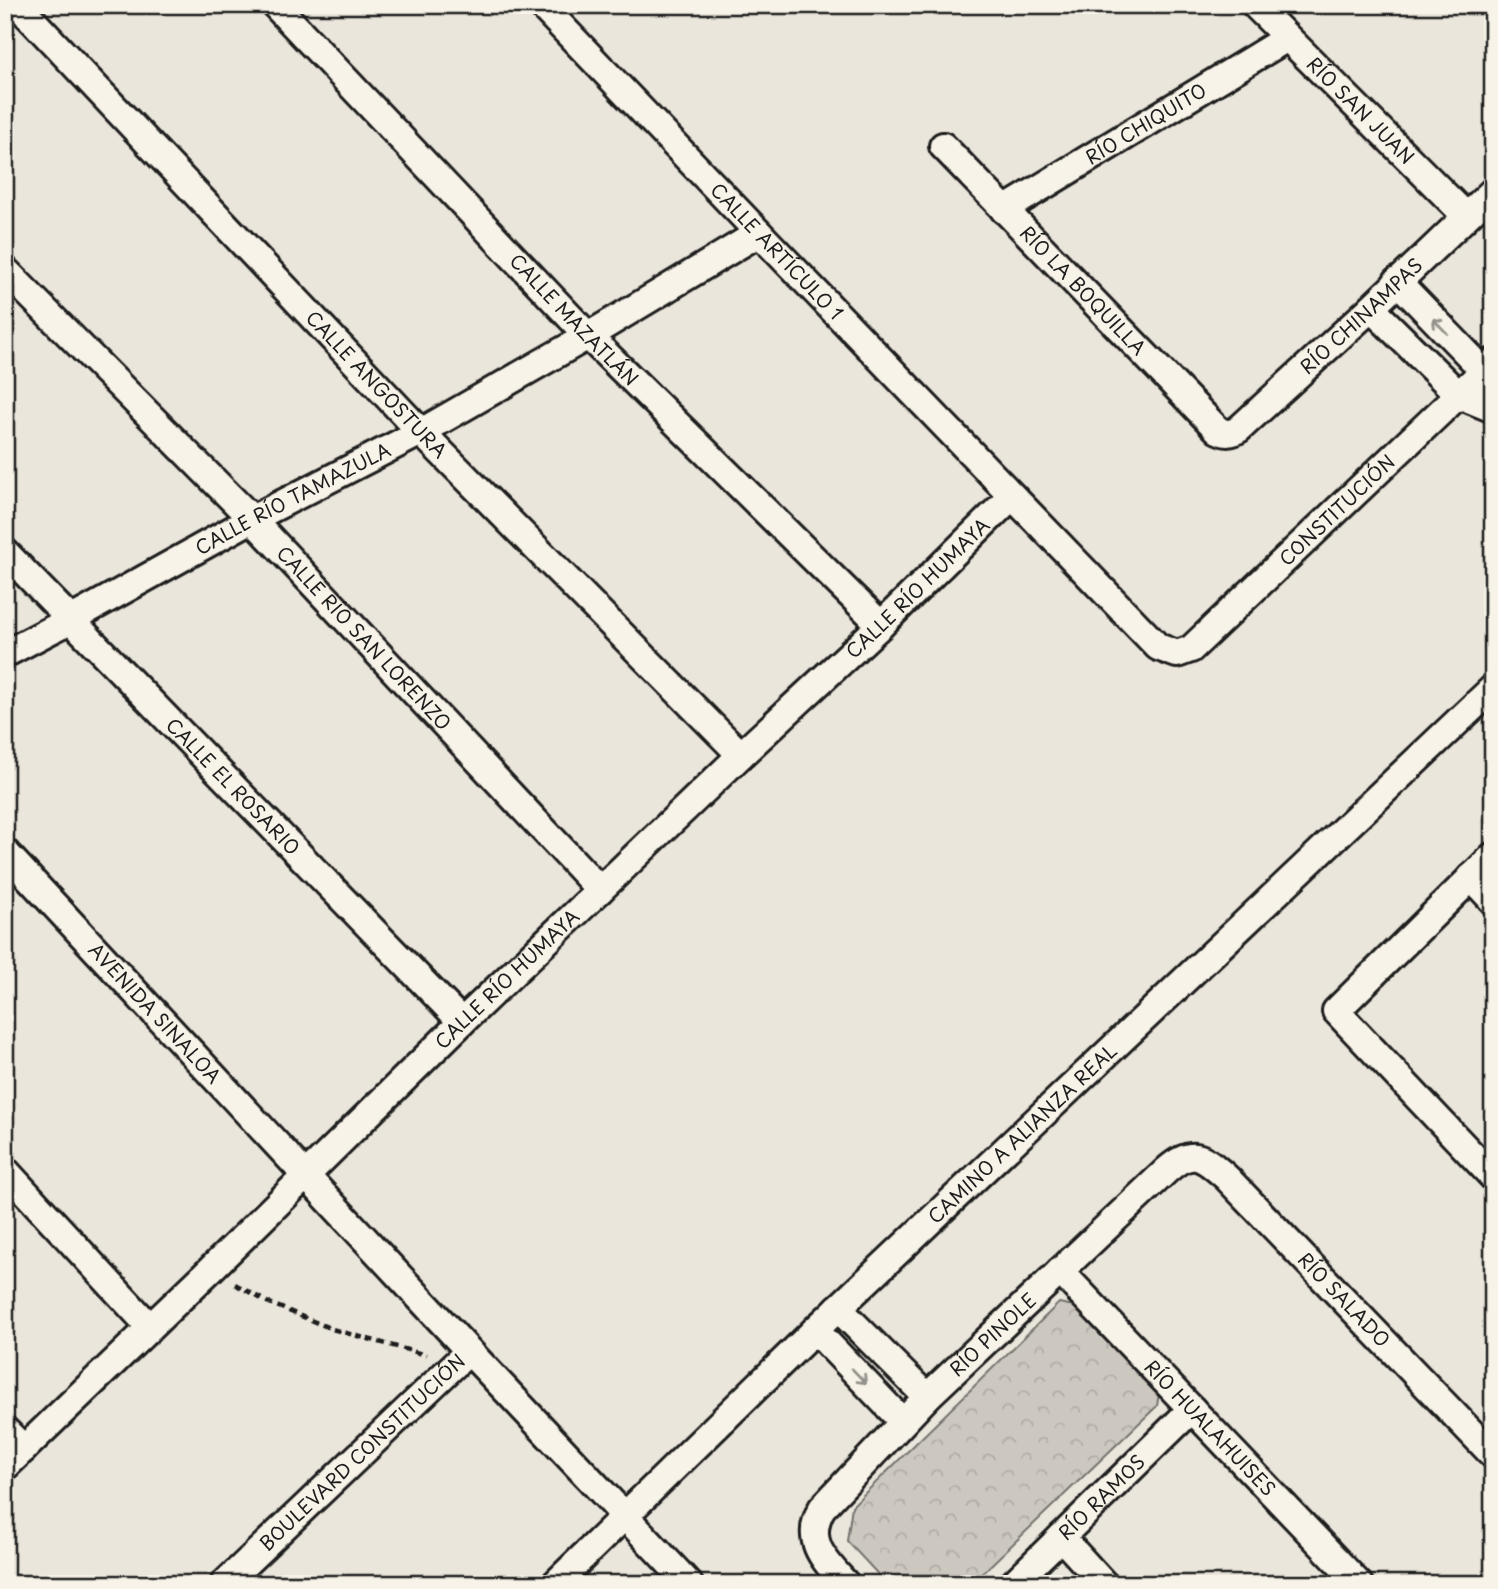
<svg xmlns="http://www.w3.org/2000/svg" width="1498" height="1589" font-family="'Playpen Sans',sans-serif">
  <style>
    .park { fill: url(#park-crowns); stroke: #74726e; stroke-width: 2 }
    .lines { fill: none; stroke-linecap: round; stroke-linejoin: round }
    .minor-casing { stroke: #1c1c1c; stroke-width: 32 }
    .path { stroke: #1c1c1c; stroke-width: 4.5; stroke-dasharray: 7 5; stroke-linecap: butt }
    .minor { stroke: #f7f3e8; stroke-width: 26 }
    .oneway { stroke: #94928c }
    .labels { text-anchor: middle; stroke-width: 6; stroke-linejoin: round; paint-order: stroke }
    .street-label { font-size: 19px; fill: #1c1c1c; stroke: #f7f3e8 }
  </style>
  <defs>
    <pattern id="park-crowns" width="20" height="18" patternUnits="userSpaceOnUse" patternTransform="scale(1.75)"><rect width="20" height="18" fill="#ccc8c0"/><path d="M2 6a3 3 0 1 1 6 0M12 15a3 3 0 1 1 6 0" fill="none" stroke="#afaba4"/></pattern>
  </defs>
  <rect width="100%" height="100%" fill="#eae6dc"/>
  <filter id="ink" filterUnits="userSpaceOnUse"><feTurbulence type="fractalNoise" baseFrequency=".0143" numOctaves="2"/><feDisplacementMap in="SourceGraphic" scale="14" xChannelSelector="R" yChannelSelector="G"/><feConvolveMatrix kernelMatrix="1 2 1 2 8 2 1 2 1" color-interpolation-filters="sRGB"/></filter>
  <g filter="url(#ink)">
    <polygon class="park" points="1059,1303 1074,1306 1159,1393 1157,1406 971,1584 887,1584 847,1541 852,1506"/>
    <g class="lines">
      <g class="minor-casing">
        <g id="minor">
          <path id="s1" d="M18,5L421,432L741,755"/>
          <path id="s2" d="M275,5L588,336L881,625"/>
          <path id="s3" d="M541,5L759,233L1158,647L1177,654L1191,649L1493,362"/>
          <path id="s4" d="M1255,5L1466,216"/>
          <path id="s5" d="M943,146L1218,430C1226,434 1231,434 1239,429L1371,308L1493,191"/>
          <path id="s6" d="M1004,210L1287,38"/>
          <path id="s7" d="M5,270L252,519L600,890"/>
          <polyline points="1397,281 1484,371 1489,387"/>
          <polyline points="1371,308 1459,395 1493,409"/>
          <path id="s8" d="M5,552L462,1022"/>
          <path id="s9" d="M5,654L70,620L252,519L421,432L588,336L759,233"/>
          <path id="s10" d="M5,852L469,1351L689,1584"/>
          <polyline points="1493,856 1336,1011 1493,1177"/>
          <polyline points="1471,877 1493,901"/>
          <polyline points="5,1170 150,1327"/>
          <path id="s11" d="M1060,1271L1359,1584"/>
          <polyline points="838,1308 927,1397"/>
          <polyline points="815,1330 903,1422"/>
          <polyline points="5,1430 24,1449"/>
          <path id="s12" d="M5,1467L210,1270L462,1022L741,755L881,625L1012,496"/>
          <polyline points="1061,1537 1104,1584"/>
          <path id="s13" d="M224,1584L469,1351"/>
          <path id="s14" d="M555,1584L815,1330L1493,688"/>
          <path id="s15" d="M846,1584C825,1561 803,1541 822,1508L927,1397L1167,1170C1194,1146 1204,1158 1227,1178L1493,1455"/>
          <path id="s16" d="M1013,1584L1192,1409"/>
        </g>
      </g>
      <polyline class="path" points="235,1284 267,1302 332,1329 426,1355"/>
      <use href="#minor" class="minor"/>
    </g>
    <defs><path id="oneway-shaft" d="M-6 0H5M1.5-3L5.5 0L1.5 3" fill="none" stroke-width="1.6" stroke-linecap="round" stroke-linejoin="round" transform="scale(1.75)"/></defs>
    <g class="oneway">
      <use href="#oneway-shaft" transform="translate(1440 326) rotate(-134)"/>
      <use href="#oneway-shaft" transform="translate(859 1376) rotate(46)"/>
    </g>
  </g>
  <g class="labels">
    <g class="street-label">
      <text dy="7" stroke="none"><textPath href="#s4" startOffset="149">RÍO SAN JUAN</textPath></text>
      <text dy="7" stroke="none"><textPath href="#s6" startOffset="166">RÍO CHIQUITO</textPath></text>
      <text dy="7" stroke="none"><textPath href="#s3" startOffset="341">CALLE ARTÍCULO 1</textPath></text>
      <text dy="7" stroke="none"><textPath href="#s5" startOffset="201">RÍO LA BOQUILLA</textPath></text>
      <text dy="7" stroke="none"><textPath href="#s5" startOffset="584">RÍO CHINAMPAS</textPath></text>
      <text dy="7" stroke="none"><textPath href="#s2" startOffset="434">CALLE MAZATLÁN</textPath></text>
      <text dy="7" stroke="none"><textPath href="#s1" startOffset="522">CALLE ANGOSTURA</textPath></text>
      <text dy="7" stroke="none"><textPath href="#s9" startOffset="327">CALLE RÍO TAMAZULA</textPath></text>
      <text dy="7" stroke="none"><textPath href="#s3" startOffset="1127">CONSTITUCIÓN</textPath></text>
      <text dy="7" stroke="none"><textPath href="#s12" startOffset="1267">CALLE RÍO HUMAYA</textPath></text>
      <text dy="7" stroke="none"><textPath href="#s7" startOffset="514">CALLE RÍO SAN LORENZO</textPath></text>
      <text dy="7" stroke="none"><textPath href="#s8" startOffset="327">CALLE EL ROSARIO</textPath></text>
      <text dy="7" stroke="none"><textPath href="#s12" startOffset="700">CALLE RÍO HUMAYA</textPath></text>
      <text dy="7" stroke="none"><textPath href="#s10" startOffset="220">AVENIDA SINALOA</textPath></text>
      <text dy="7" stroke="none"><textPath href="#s14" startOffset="649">CAMINO A ALIANZA REAL</textPath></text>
      <text dy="7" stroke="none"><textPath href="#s15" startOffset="810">RÍO SALADO</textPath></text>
      <text dy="7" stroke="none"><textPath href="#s15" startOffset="331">RÍO PINOLE</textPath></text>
      <text dy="7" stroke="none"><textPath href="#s11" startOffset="217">RÍO HUALAHUISES</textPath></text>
      <text dy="7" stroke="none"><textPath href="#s13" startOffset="191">BOULEVARD CONSTITUCIÓN</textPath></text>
      <text dy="7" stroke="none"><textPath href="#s16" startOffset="124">RÍO RAMOS</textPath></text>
    </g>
  </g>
  <rect width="1498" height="1589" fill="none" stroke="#f7f3e8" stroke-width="28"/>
  <rect x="14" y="14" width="1470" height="1561" fill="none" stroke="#1c1c1c" stroke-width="2.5" filter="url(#ink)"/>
</svg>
